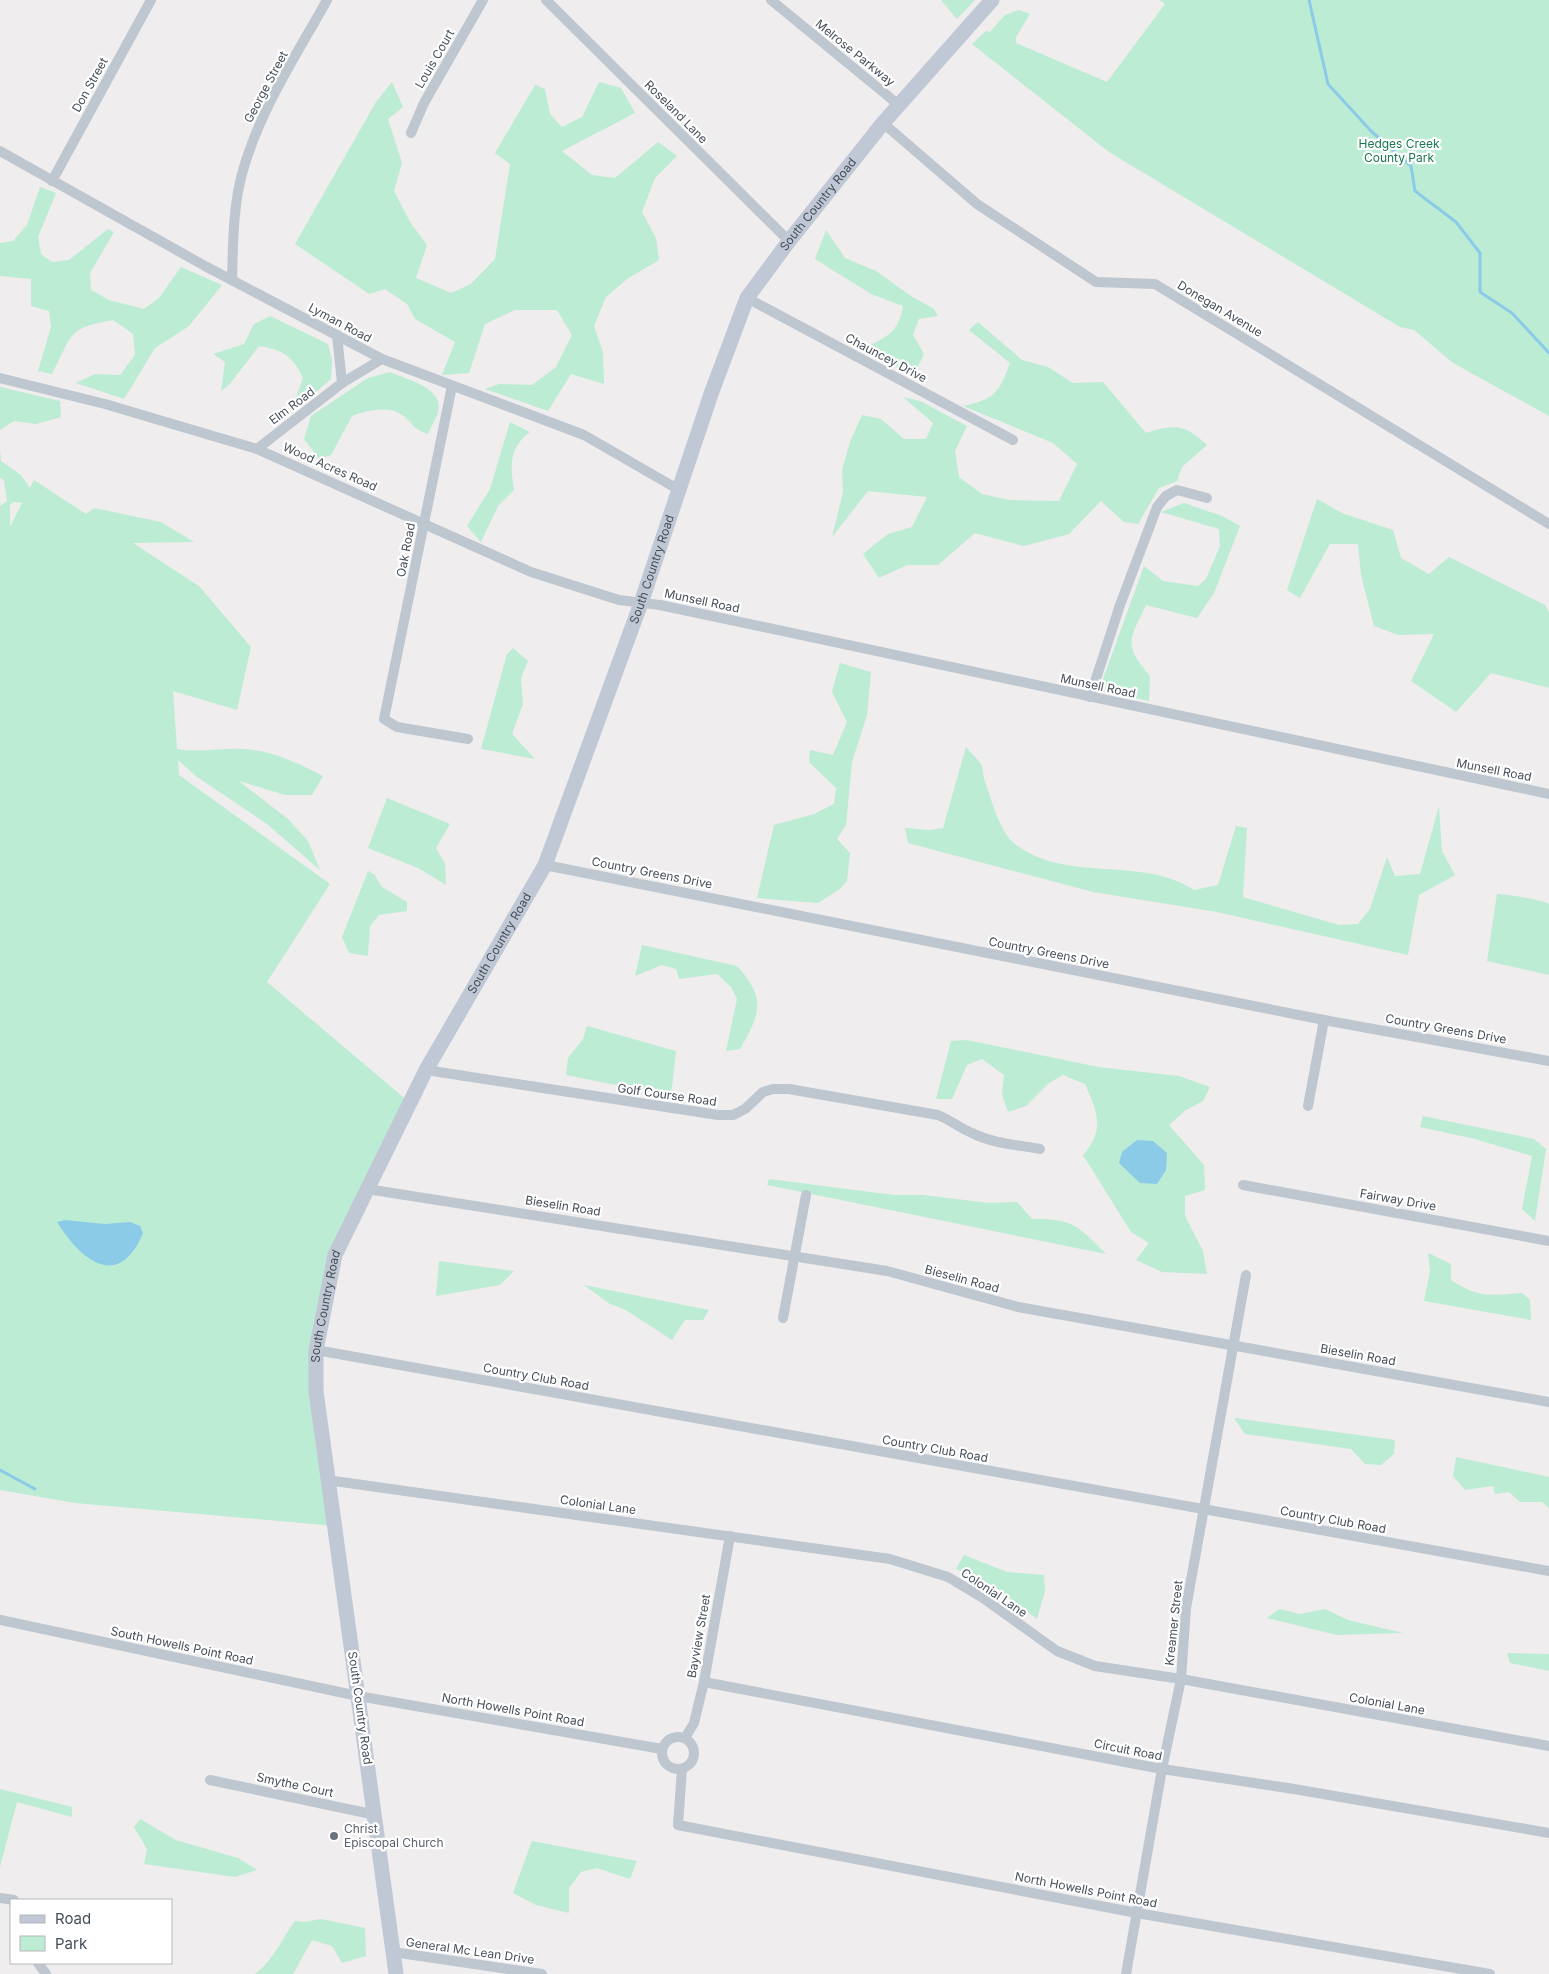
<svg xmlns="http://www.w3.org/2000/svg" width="1549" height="1974" font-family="Inter,sans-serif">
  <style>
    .green { fill: #bcecd3; fill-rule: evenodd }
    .water { fill: #8bcbe8 }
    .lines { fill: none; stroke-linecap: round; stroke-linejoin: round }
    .stream { stroke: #8bcbe8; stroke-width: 3 }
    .street { stroke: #bec6cf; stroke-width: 10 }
    .secondary { stroke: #c0c8d5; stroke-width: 15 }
    .worship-dot { fill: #6b7280; stroke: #fff; stroke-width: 2 }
    .labels { text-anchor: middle; stroke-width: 4.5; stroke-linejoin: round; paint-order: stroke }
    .street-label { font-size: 12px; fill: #464e59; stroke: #fff }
    .park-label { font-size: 12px; fill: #1a7751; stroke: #fff }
    .worship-label { font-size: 12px; fill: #5b616d; stroke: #fff; text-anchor: start }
  </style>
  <rect width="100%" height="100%" fill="#efeded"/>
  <g class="green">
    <polygon points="941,0 975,0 957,19"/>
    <polygon points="1159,0 1549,0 1549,416 1453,363 1414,330 1400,327 1109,152 972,44 986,31 990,32 1005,15 1019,10 1030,14 1016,37 1016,43 1107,82 1165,4"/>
    <polygon points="392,82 403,107 388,119 402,163 394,191 410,222 427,245 416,278 451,293 471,284 495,259 510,164 495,153 535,85 545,89 550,114 562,127 582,117 599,82 621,88 635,113 562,151 592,175 615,178 658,142 677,156 655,178 642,212 656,238 659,260 627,279 606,297 594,326 603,352 604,384 571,374 548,411 485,389 499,384 532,385 556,367 572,335 557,310 515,310 485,324 469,373 442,375 455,342 415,319 407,304 385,289 369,294 295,244 376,102"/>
    <path d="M40,187L56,193L38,237L41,254L52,262L69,260L108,229L114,232L90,273L91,290L109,300L144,309L159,298L181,267L222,285L189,326L155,348L124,399L76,383L95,374L120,375L135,355L133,334L113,320C67,328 73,334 52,374L38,371L51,327L49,311L31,306V279L0,276V243L13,241L27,225Z"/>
    <path d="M826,230L845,258L876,271L911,296L934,309L938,316L919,319L913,335L924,354L913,376L863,349C886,337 899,333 903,306L871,294L815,259Z"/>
    <path d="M270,316L328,344L332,360L331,379L296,409L295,401L303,378C293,356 283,350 259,346L229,385L221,391L225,362L213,354L244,344L254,324Z"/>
    <path d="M978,322L1022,360L1048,367L1073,383L1103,382L1146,433C1175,424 1184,424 1207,445L1182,467L1177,481L1159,488L1138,524L1124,522L1101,501L1069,534L1024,546L975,533L938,565H907L879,578L863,554L888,534L912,527L927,497L868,491L832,537L843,492L842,470L850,442L862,415L881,419L904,439H926L933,423L903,397L920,401L967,426L955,451L959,477L982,494L1009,500L1059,501L1077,464L1053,443L963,406C995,399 999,393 1010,363L969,330Z"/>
    <path d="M390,372C407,380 444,387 438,412C436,419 431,427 428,434C411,429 412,420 399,413C387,406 365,411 352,416L331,455L319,459L304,439L311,416L368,378Z"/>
    <polygon points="0,387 60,401 61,417 36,424 14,421 0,430"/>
    <path d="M510,422L530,432C509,447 510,466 514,490L498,506L481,542L467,526L490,489Z"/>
    <path d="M0,450L1,461L21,475L30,488L34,480L86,514L94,508L161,522L194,542L133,543L199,586L251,647L237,710L173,691L177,749C200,753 220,748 243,749C271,750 298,763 323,776L312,795H285L239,781L288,819L308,841L320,870L267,824L196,776L178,760L179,775L330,884L267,982L409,1102L335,1255L316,1350L335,1526L75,1503L0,1490V506L7,501L4,480L0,478ZM14,502L22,503L10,527V505Z"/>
    <polygon points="1317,499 1342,513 1393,530 1401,558 1429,574 1449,557 1545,605 1549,612 1549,688 1491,673 1456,712 1411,681 1434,634 1398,635 1374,626 1361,575 1358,544 1330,544 1300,598 1287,590"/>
    <path d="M1184,503L1222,516L1240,526L1214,593L1197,618L1146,605C1129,641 1123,644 1150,676L1149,701L1099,690L1144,566L1163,581L1198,586L1206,579L1220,546L1219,529L1161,512Z"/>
    <polygon points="513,648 528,661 521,678 523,704 512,734 535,759 481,749 507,654"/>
    <polygon points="840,663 871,672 867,715 852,762 846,825 837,839 850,853 847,881 840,889 818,903 757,898 774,825 814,814 834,804 836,788 809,762 810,750 833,755 847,722 832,692"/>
    <path d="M966,747C970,752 977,758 981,764C983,768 983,774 984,779C991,797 999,832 1015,844C1067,884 1141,855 1194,890L1218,885L1236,826L1247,828L1243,897L1339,925L1358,924L1370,909L1387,857L1395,876L1420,874L1439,806L1442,851L1455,875L1419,895L1408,955L1217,912L1093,892L908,843L905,828L929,830L943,828Z"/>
    <polygon points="387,798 450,824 436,848 445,864 446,885 418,868 368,848"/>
    <polygon points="368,871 374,874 382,887 407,902 407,911 379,915 370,926 368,956 349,953 342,937"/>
    <path d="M1497,894C1506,894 1544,900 1549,904V975L1487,961Z"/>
    <path d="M642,945L737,966C767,999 760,1014 740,1049L726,1051L737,999L731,987L717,974L679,979L676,969L662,965L635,976Z"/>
    <polygon points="587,1026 676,1051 671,1096 566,1075 568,1058 583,1039"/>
    <path d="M967,1040L1098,1067L1179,1076L1210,1087L1203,1101L1186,1110L1169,1125L1204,1165L1205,1190L1185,1196V1216L1203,1251L1207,1274L1162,1272L1136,1260L1149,1243L1131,1232L1083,1155C1106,1129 1097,1112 1085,1084L1063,1075L1049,1083L1026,1106L1008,1112L1002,1095L1004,1075L982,1059L967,1065L952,1099H936L951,1041Z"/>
    <polygon points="1423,1116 1534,1139 1546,1149 1535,1221 1522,1209 1532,1156 1475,1139 1420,1127"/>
    <path d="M769,1179L894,1195H923L989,1203L1017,1202L1032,1219C1072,1218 1079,1226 1106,1254L767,1185Z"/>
    <path d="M1428,1253L1451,1264V1280C1480,1299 1490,1295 1522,1293L1530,1300L1531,1320L1424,1301L1430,1271Z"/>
    <polygon points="439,1261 514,1271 500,1285 436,1296"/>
    <polygon points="584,1285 709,1310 703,1320 685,1320 672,1340 624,1309 610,1304"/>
    <polygon points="1234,1418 1395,1440 1394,1454 1381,1465 1365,1464 1351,1449 1245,1434"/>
    <polygon points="1456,1457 1549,1477 1549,1508 1542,1502 1520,1502 1509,1492 1495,1494 1493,1486 1465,1490 1453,1476"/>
    <polygon points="964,1555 1007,1572 1044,1575 1045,1591 1037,1619 994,1586 956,1569"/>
    <polygon points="1279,1609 1300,1614 1325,1609 1348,1620 1403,1633 1337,1635 1267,1618"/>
    <polygon points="1507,1653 1549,1654 1549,1671 1510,1663"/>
    <polygon points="0,1789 72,1807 72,1817 17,1802 0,1867"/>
    <polygon points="140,1819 176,1840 238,1858 257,1870 235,1877 144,1864 147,1849 134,1827"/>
    <polygon points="532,1841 637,1861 630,1879 597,1868 581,1872 569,1888 569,1913 536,1905 513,1893"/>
    <path d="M321,1919L365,1928L366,1956L342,1963L332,1946L312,1940L293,1974H255C274,1960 281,1940 295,1921L304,1922Z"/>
  </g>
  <g class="water">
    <polygon points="1137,1140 1153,1141 1167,1153 1166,1170 1157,1184 1140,1183 1119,1163 1122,1152"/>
    <path d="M65,1220L105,1224L130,1222L140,1226L143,1233C119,1291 81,1261 57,1222Z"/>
  </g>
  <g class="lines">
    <g class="stream">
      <polyline points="1309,0 1328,84 1371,131 1411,166 1415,191 1456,222 1480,253 1480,292 1512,313 1549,353"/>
      <polyline points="0,1470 35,1489"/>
    </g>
    <g class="street">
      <polyline points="546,0 789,241"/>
      <polyline points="771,0 900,106"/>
      <polyline points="883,123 977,204 1096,282 1155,284 1549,524"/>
      <polyline points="411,133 424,103 483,0"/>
      <polyline points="0,151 205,266 382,359 584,435 681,491"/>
      <polyline points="52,181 151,0"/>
      <path d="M232,280C233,246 233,206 242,174C259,111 296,56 327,0"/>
      <polyline points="747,298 1013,440"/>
      <polyline points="337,335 342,383"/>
      <polyline points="0,378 105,404 257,449 531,572 619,600 660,605 1549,794"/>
      <polyline points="452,386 384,719 397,727 468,739"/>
      <polyline points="257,449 342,383 382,359"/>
      <polyline points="1090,697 1120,605 1157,507 1166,496 1177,490 1207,498"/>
      <polyline points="545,865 1324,1020 1549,1061"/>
      <path d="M426,1070L718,1115H733L745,1109L763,1092L773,1089H789L938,1115C950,1120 960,1128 972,1133C991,1143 1018,1145 1040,1149"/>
      <polyline points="1308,1106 1324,1020"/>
      <polyline points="1243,1185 1549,1241"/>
      <polyline points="367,1189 887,1271 1018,1307 1549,1402"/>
      <polyline points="783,1318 806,1195"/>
      <polyline points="316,1350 1549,1571"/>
      <polyline points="327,1480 890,1559 948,1577 983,1598 1057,1651 1095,1666 1181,1679 1549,1746"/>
      <polyline points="0,1620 358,1696 662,1749"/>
      <polyline points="704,1682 1162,1769 1294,1789 1549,1833"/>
      <circle cx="678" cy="1753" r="16"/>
      <polyline points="685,1738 694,1723 704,1682 730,1536"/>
      <polyline points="682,1769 678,1825 1137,1913 1490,1974"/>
      <polyline points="210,1780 376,1815"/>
      <polyline points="0,1898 14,1900"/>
      <polyline points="393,1952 542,1974"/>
      <polyline points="38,1963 46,1974"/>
      <polyline points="1126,1974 1162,1769 1181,1679 1186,1608 1246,1275"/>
    </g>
    <path class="secondary" id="s1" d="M396,1974L316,1391V1350L335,1255L426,1070L545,865L641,603L711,394L747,298L789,241L883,123L992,0"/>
  </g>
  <circle class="worship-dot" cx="334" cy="1836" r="5"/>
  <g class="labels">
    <g class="street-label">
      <text transform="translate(855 53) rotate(39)" y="4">Melrose Parkway</text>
      <text transform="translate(435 59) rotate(-60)" y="4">Louis Court</text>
      <text transform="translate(90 85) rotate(-61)" y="4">Don Street</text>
      <text transform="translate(266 87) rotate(-62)" y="4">George Street</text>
      <text transform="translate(676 112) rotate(45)" y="4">Roseland Lane</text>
      <text dy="4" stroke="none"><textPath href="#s1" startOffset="1889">South Country Road</textPath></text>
      <text transform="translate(1220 309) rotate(31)" y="4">Donegan Avenue</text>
      <text transform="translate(340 323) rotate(28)" y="4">Lyman Road</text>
      <text transform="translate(886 358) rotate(28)" y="4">Chauncey Drive</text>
      <text transform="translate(292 406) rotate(-37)" y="4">Elm Road</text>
      <text transform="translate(330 467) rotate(24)" y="4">Wood Acres Road</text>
      <text transform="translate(406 550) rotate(-79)" y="4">Oak Road</text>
      <text dy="4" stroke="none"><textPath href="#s1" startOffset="1484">South Country Road</textPath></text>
      <text transform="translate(702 601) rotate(12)" y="4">Munsell Road</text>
      <text transform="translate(1098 686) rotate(12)" y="4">Munsell Road</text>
      <text transform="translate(1494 770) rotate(11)" y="4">Munsell Road</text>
      <text transform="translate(652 873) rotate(11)" y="4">Country Greens Drive</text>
      <text dy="4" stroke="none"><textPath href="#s1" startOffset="1079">South Country Road</textPath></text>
      <text transform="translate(1049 953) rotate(11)" y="4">Country Greens Drive</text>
      <text transform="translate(1446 1029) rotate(10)" y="4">Country Greens Drive</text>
      <text transform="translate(667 1095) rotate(8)" y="4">Golf Course Road</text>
      <text transform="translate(1398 1200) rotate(10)" y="4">Fairway Drive</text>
      <text transform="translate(563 1206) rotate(9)" y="4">Bieselin Road</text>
      <text transform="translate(962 1279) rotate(15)" y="4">Bieselin Road</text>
      <text dy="4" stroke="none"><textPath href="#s1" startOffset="674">South Country Road</textPath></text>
      <text transform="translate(1358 1355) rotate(10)" y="4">Bieselin Road</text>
      <text transform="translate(536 1377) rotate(10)" y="4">Country Club Road</text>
      <text transform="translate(935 1449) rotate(10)" y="4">Country Club Road</text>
      <text transform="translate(598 1505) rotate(8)" y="4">Colonial Lane</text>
      <text transform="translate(1333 1520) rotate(10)" y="4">Country Club Road</text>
      <text transform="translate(994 1593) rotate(34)" y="4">Colonial Lane</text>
      <text transform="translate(1174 1623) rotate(-84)" y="4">Kreamer Street</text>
      <text transform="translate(699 1636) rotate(-80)" y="4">Bayview Street</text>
      <text transform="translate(182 1646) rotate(12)" y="4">South Howells Point Road</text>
      <text transform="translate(1387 1704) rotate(10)" y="4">Colonial Lane</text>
      <text transform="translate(360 1708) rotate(82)" y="4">South Country Road</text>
      <text transform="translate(513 1710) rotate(10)" y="4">North Howells Point Road</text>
      <text transform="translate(1128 1750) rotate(11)" y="4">Circuit Road</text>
      <text transform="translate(295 1785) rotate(12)" y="4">Smythe Court</text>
      <text transform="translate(1086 1890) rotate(11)" y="4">North Howells Point Road</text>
      <text transform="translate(470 1951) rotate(8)" y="4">General Mc Lean Drive</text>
    </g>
    <g class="park-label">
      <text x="1399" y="148">Hedges Creek<tspan x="1399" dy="14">County Park</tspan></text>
    </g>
    <g class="worship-label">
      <text x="344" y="1833">Christ<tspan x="344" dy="14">Episcopal Church</tspan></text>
    </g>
  </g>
  <rect x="10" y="1899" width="162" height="65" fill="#ffffff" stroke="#b5b8bd"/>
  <rect x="20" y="1915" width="25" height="8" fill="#c0c8d5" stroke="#b5b8bd"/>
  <text x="55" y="1924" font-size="15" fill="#464e59">Road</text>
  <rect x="20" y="1936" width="25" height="15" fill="#bcecd3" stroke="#b5b8bd"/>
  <text x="55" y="1949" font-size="15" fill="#464e59">Park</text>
</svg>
